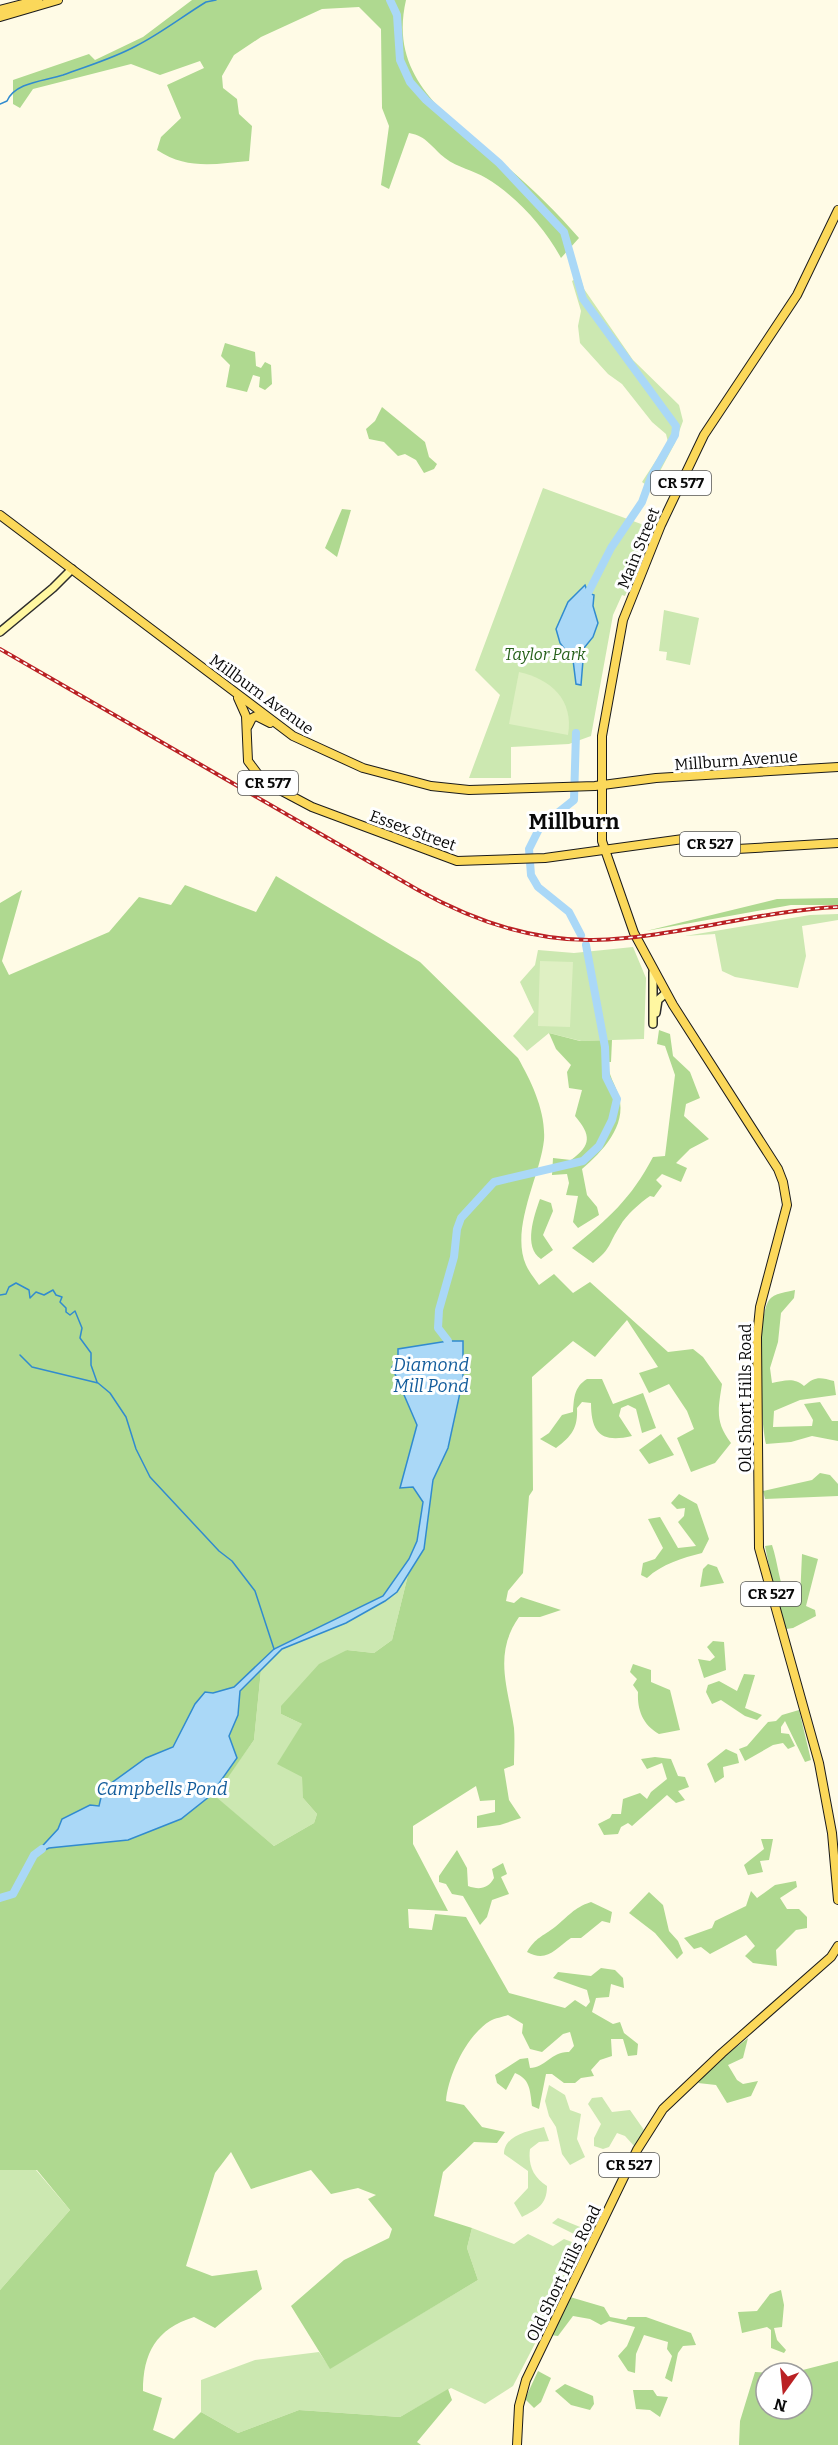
<svg xmlns="http://www.w3.org/2000/svg" width="838" height="2445" font-family="Bitter,serif">
  <style>
    .green { fill: #cce8b1 }
    .forest { fill: #afd990; fill-rule: evenodd }
    .pitch { fill: #dff0c3 }
    .water { fill: #aad8f7; stroke: #318bcf; stroke-width: 1.5 }
    .lines { fill: none; stroke-linecap: round; stroke-linejoin: round }
    .stream { stroke: #318bcf; stroke-width: 1.5 }
    .river { stroke: #aad8f7; stroke-width: 8 }
    .secondary-casing { stroke: #2c2c2c; stroke-width: 10 }
    .primary-casing { stroke: #1b1b1b; stroke-width: 10 }
    .secondary { stroke: #fff7a1; stroke-width: 7 }
    .primary { stroke: #fbd85a; stroke-width: 8 }
    .rail-casing { stroke: #ba2124; stroke-width: 4 }
    .rail { stroke: #fff; stroke-width: 1.5; stroke-dasharray: 4.5; stroke-linecap: butt }
    .labels { text-anchor: middle; stroke-width: 6; stroke-linejoin: round; paint-order: stroke }
    .shield { fill: #fff; stroke: #545454; stroke-width: 1.5 }
    .shield-label { font-size: 15px; font-weight: bold; fill: #0a0a0a }
    .street-label { font-size: 16px; fill: #0a0a0a; stroke: #fff }
    .park-label { font-size: 16px; font-style: italic; fill: #27611b; stroke: #fff }
    .water-label { font-size: 18px; font-style: italic; fill: #135c9b; stroke: #fff }
    .district-label { font-size: 22px; font-weight: bold; fill: #0a0a0a; stroke: #fff }
  </style>
  <rect width="100%" height="100%" fill="#fffbe6"/>
  <g class="green">
    <polygon points="580,276 584,289 633,360 679,405 683,421 675,443 651,488 642,482 668,442 666,434 652,422 622,384 608,374 580,343 578,326 581,311 572,281"/>
    <polygon points="543,488 652,528 625,596 622,595 613,615 591,736 569,744 511,747 511,778 469,778 500,695 475,670"/>
    <polygon points="664,610 699,618 690,665 666,660 667,652 659,651"/>
    <polygon points="838,914 838,920 802,926 806,956 798,988 735,977 722,971 715,934 685,936 810,915"/>
    <polygon points="633,947 646,978 644,1039 581,1041 549,1033 527,1051 513,1036 534,1012 520,982 535,965 538,950 574,953"/>
    <polygon points="408,1575 392,1640 374,1653 347,1650 281,1714 302,1724 303,1798 317,1814 314,1823 274,1846 214,1796 254,1740 261,1670 282,1649 346,1623 397,1592"/>
    <polygon points="549,2085 565,2095 570,2110 581,2114 577,2139 585,2157 570,2165 562,2154 556,2127 549,2116 545,2101"/>
    <polygon points="602,2097 612,2112 630,2110 644,2130 635,2147 625,2136 617,2133 609,2147 603,2149 594,2146 594,2138 601,2124 588,2104 592,2098"/>
    <path d="M544,2127L549,2141L539,2142L530,2149C528,2165 533,2177 547,2186C547,2205 537,2209 522,2217L514,2203L528,2188V2171L504,2154C504,2135 529,2131 544,2127Z"/>
    <polygon points="0,2170 36,2170 70,2210 0,2290"/>
    <polygon points="592,2205 604,2212 591,2241 584,2233 576,2235 552,2223 558,2218 585,2229"/>
    <polygon points="472,2228 514,2244 528,2234 553,2246 564,2239 585,2247 513,2386 485,2404 451,2388 400,2417 299,2410 238,2433 201,2412 201,2380 255,2360 319,2352 330,2368 478,2280 467,2248"/>
  </g>
  <g class="forest">
    <path d="M192,0H406C387,82 454,120 507,167C533,189 557,213 579,238L561,258C545,228 516,196 486,178C473,170 458,168 445,158C432,148 427,136 409,133L389,189L381,185L389,126L382,108L381,29L359,7L322,9L261,37L234,55L222,76L223,88L237,99L239,114L252,126L249,161C215,164 187,170 157,150L161,137L181,118L167,85L204,68L200,61L160,75L131,64L33,89L20,108L13,104V80L89,54L95,60L143,37Z"/>
    <polygon points="225,343 255,352 256,366 261,368 265,362 271,365 272,384 265,390 259,387 260,377 253,375 247,392 226,387 230,365 221,356"/>
    <polygon points="382,407 425,442 429,457 437,464 434,469 424,473 416,460 405,454 398,456 384,442 369,439 366,429 375,421"/>
    <polygon points="342,509 351,510 337,557 325,548"/>
    <path d="M276,876L420,962L518,1058C531,1081 546,1111 544,1140C540,1177 510,1228 526,1265C529,1272 535,1279 539,1285L554,1274L573,1293L590,1282L668,1352L693,1349L703,1357L722,1384C718,1410 715,1422 731,1443L715,1463L691,1472L677,1438L694,1429L687,1411L669,1384L649,1393L639,1373L658,1367L627,1320L595,1357L573,1341L532,1377L533,1490L529,1496L523,1573L508,1591L506,1601L514,1603L521,1597L561,1610L540,1617H519C493,1654 508,1687 514,1728C515,1740 514,1753 514,1765L504,1769L509,1800L521,1818L500,1825L477,1828V1816L495,1812V1800L480,1801L476,1786L413,1826V1844L448,1911L408,1909L409,1928L432,1930L435,1914L466,1917L509,1993L565,2008L575,2000L586,2007L590,2002L587,1990L553,1978L558,1972L591,1976L601,1968L615,1970L623,1978L624,1988L611,1984L609,1997L596,1998L592,2012L613,2024L620,2022L624,2033L638,2044L637,2055L628,2056L623,2039H611L612,2056L600,2060L591,2070L594,2076L581,2078L575,2083H564L552,2074H546L539,2109L532,2106C530,2090 530,2079 515,2073L506,2090L497,2083L495,2075L520,2059L528,2058L530,2068C545,2068 552,2051 569,2052L574,2046L570,2032L563,2034L542,2052L530,2049L522,2033L523,2024L508,2015C503,2017 495,2018 490,2021C467,2035 448,2075 446,2101L464,2105L482,2127L505,2132L497,2143L474,2142L443,2172L434,2216L472,2228L467,2248L478,2280L330,2369L291,2306L344,2260L389,2238L392,2229L368,2199L376,2195L358,2188L331,2194L311,2170L251,2189L231,2152L215,2173L186,2266L212,2276L257,2270L262,2289L215,2328L194,2317C156,2329 143,2353 143,2391L162,2398L153,2430L174,2439L201,2412L238,2433L299,2410L400,2417L448,2389L452,2400L417,2442L421,2445H0V2290L70,2210L37,2170H0V903L22,890L2,961L9,975L109,932L139,897L171,905L185,885L256,912ZM448,1341L463,1379L448,1448L433,1480L424,1549L408,1575L392,1640L374,1653L347,1650L319,1664L281,1706V1714L302,1724L277,1764L302,1777L303,1798L317,1814L314,1823L274,1846L215,1796L254,1740L261,1670L240,1691L238,1715L229,1736L210,1796L181,1819L49,1848L36,1854L173,1747L205,1692L213,1693L235,1687L274,1649L383,1596L409,1559L417,1541L423,1502L413,1487L400,1488L417,1425L392,1368L398,1359V1349Z"/>
    <polygon points="838,898 838,905 791,905 646,931 777,899"/>
    <path d="M659,1030L670,1034L673,1056L690,1072L700,1098L686,1104L684,1116L709,1139L690,1149L676,1163L687,1168L681,1182L662,1174L656,1180L662,1186L654,1197L650,1196C640,1203 626,1215 620,1226C608,1244 612,1248 593,1263L572,1248C608,1219 631,1199 653,1157L665,1156L675,1075L665,1046L657,1044Z"/>
    <path d="M549,1033L580,1041L612,1040L611,1062H608C608,1076 616,1085 619,1097C627,1126 602,1152 582,1169L587,1195L597,1207L599,1215L578,1228L573,1222L578,1196L566,1195L569,1183L567,1174L552,1175L553,1158L571,1160C592,1145 591,1135 575,1116L582,1090L569,1088L567,1072L571,1065L556,1049Z"/>
    <path d="M540,1199L551,1203L553,1211L543,1235L553,1250L541,1259C523,1247 534,1216 540,1199Z"/>
    <path d="M795,1290L794,1298L781,1313L778,1342L770,1368L772,1383C784,1381 794,1377 804,1386C815,1376 820,1377 834,1381L836,1395L800,1400L774,1411L773,1427L812,1426L813,1420L804,1404L820,1402L832,1421H838V1441L812,1436L791,1442L766,1444C760,1419 756,1319 769,1300C774,1293 787,1292 795,1290Z"/>
    <path d="M587,1379H602L613,1404L643,1393L656,1428L642,1433L636,1409L628,1405L621,1408L619,1416L632,1436C602,1443 591,1434 591,1403L582,1402L577,1408C578,1428 572,1436 556,1448L540,1439L549,1433L562,1415L573,1412C574,1398 574,1387 587,1379Z"/>
    <polygon points="661,1434 674,1455 649,1464 639,1450"/>
    <polygon points="820,1473 830,1475 838,1484 838,1496 765,1499 763,1491 812,1480"/>
    <path d="M679,1494L697,1504L709,1539L702,1553C682,1558 662,1564 647,1578L641,1575L643,1563L655,1559L663,1548L648,1519L660,1517L678,1548L696,1546L678,1522L684,1516L685,1508L677,1509L671,1503Z"/>
    <path d="M772,1545C778,1563 779,1583 787,1598L800,1599L802,1554L818,1559L806,1606L815,1610L816,1616L793,1628L786,1629L773,1586L765,1546Z"/>
    <polygon points="708,1564 717,1567 724,1583 700,1587 703,1569"/>
    <polygon points="713,1641 724,1642 726,1670 704,1678 698,1659 710,1661 715,1657 707,1647"/>
    <path d="M633,1664L651,1670V1682L670,1690L680,1730L659,1734C643,1725 637,1710 638,1692L633,1685L637,1679L630,1672Z"/>
    <polygon points="744,1674 755,1675 745,1708 762,1715 757,1720 745,1716 721,1700 712,1704 706,1692 708,1685 719,1681 737,1691"/>
    <polygon points="799,1710 811,1760 805,1762 785,1721 781,1727 781,1733 789,1734 795,1746 788,1749 783,1743 773,1745 745,1761 739,1749 747,1746 768,1722 776,1721 782,1715"/>
    <polygon points="726,1749 737,1754 739,1763 723,1767 724,1777 715,1783 707,1764"/>
    <polygon points="655,1757 671,1759 678,1776 685,1777 689,1787 678,1791 685,1800 676,1803 667,1795 632,1826 628,1823 621,1827 618,1834 604,1835 598,1824 610,1818 612,1814 621,1814 623,1799 640,1793 647,1799 651,1792 667,1779 662,1763 647,1769 641,1759"/>
    <polygon points="761,1839 773,1839 769,1860 760,1861 763,1872 748,1875 744,1865 764,1849"/>
    <path d="M457,1850L467,1868L468,1886C479,1890 488,1889 494,1878L492,1869L503,1863L507,1874L501,1877L509,1894L492,1900L487,1917L480,1925L463,1896L452,1894L446,1884L439,1882V1876Z"/>
    <polygon points="796,1881 797,1887 780,1898 787,1909 799,1909 807,1917 807,1928 796,1930 776,1950 777,1966 753,1963 745,1956 755,1946 746,1935 710,1954 701,1947 694,1949 684,1938 712,1928 715,1921 746,1906 751,1891 757,1898 775,1885"/>
    <polygon points="649,1892 663,1905 669,1931 678,1941 683,1953 677,1959 655,1933 629,1913"/>
    <path d="M591,1902L612,1912L610,1923L602,1921L581,1938H571C555,1949 547,1963 527,1952C536,1937 542,1937 555,1927C569,1916 573,1908 591,1902Z"/>
    <polygon points="748,2038 743,2058 728,2065 737,2080 743,2084 758,2081 751,2096 727,2103 716,2085 698,2083 712,2066"/>
    <polygon points="781,2290 784,2305 782,2327 774,2328 777,2340 786,2350 784,2353 771,2348 771,2330 767,2327 742,2333 738,2312 757,2311 770,2294"/>
    <polygon points="570,2297 604,2307 610,2317 626,2320 628,2317 646,2317 691,2333 696,2345 683,2346 678,2353 672,2382 665,2378 672,2356 667,2349 668,2342 644,2335 636,2354 635,2373 628,2371 618,2356 627,2346 635,2327 609,2321 601,2325 590,2319 573,2316 558,2336 550,2335"/>
    <polygon points="838,2361 838,2445 739,2445 740,2421 755,2372 773,2373 766,2373 766,2409 802,2409 802,2373 791,2373"/>
    <polygon points="538,2371 551,2378 541,2402 534,2408 525,2399"/>
    <polygon points="565,2384 593,2396 594,2404 590,2410 571,2405 555,2391"/>
    <polygon points="633,2390 653,2390 657,2396 668,2397 660,2417 650,2410 636,2409"/>
  </g>
  <g class="pitch">
    <path d="M519,672C551,679 574,700 568,735L509,724Z"/>
    <polygon points="540,961 573,962 570,1027 538,1026"/>
  </g>
  <g class="water">
    <polygon points="585,585 588,593 594,595 593,606 598,623 593,637 584,648 581,685 576,684 573,660 560,643 556,629 568,602"/>
    <polygon points="448,1341 463,1341 463,1379 448,1448 433,1480 424,1549 397,1592 385,1601 346,1623 282,1649 240,1691 238,1715 229,1736 237,1758 210,1796 181,1819 128,1840 49,1848 34,1855 58,1829 62,1819 90,1805 99,1806 103,1789 146,1758 173,1747 195,1704 205,1692 213,1693 234,1687 274,1649 383,1596 409,1559 417,1541 423,1502 413,1487 400,1488 417,1425 392,1367 398,1359 398,1349"/>
  </g>
  <g class="lines">
    <g class="stream">
      <path d="M0,104L7,101C15,82 45,81 63,75C87,66 112,59 136,46C160,34 183,16 206,2L216,0"/>
      <polyline points="0,1295 6,1294 9,1287 16,1283 29,1290 30,1298 36,1292 44,1295 53,1290 56,1295 62,1297 60,1302 66,1308 66,1312 70,1315 75,1311 82,1328 80,1338 91,1353 91,1365 97,1382"/>
      <polyline points="20,1355 32,1367 98,1383 110,1393 126,1417 136,1449 150,1477 219,1551 232,1561 255,1591 274,1649"/>
    </g>
    <g class="river">
      <polyline points="390,0 397,15 400,60 410,82 426,100 499,163 564,232 583,299 676,426 675,435 651,477 642,502 611,548 584,601"/>
      <polyline points="576,733 574,800 540,827 529,849 531,875 538,887 569,912 581,935"/>
      <polyline points="447,1353 448,1341 438,1328 439,1310 454,1257 457,1229 461,1218 494,1182 583,1161 599,1146 612,1120 617,1099 606,1077 605,1047 586,945"/>
      <polyline points="0,1898 13,1894 34,1855 42,1849"/>
    </g>
    <g class="secondary-casing">
      <g id="secondary">
        <polyline points="0,632 53,588 72,569"/>
        <polyline points="653,972 653,1024"/>
        <polyline points="656,1013 658,1000 666,993"/>
      </g>
    </g>
    <g class="primary-casing">
      <g id="primary">
        <polyline points="0,10 38,0"/>
        <polyline points="0,17 58,0"/>
        <polyline points="838,210 797,295 704,435 661,525 623,620 602,736 602,841 634,933 673,1005 778,1169 783,1182 787,1205 760,1307 757,1337 759,1548 819,1763 832,1833 838,1900"/>
        <polyline points="0,515 293,736 363,768 431,786 469,790 595,786 656,778 838,767"/>
        <polyline points="238,698 246,716 248,761 263,781 312,807 457,861 545,858 683,839 737,849 838,843"/>
        <polyline points="248,726 252,718 256,716 270,723"/>
        <polyline points="517,2445 519,2406 526,2380 637,2150 663,2109 722,2053 831,1957 838,1946"/>
      </g>
    </g>
    <use href="#secondary" class="secondary"/>
    <use href="#primary" class="primary"/>
    <g class="rail-casing">
      <path id="rail" d="M0,649L418,890C472,920 530,941 593,940C675,938 756,911 838,907"/>
    </g>
    <use href="#rail" class="rail"/>
  </g>
  <g class="labels">
    <g class="shield">
      <rect x="651" y="471" width="60" height="24" rx="4.5"/>
      <rect x="238" y="771" width="60" height="24" rx="4.5"/>
      <rect x="680" y="832" width="60" height="24" rx="4.5"/>
      <rect x="741" y="1582" width="60" height="24" rx="4.5"/>
      <rect x="599" y="2153" width="60" height="24" rx="4.5"/>
    </g>
    <g class="shield-label">
      <text x="681" y="488">CR 577</text>
      <text x="268" y="788">CR 577</text>
      <text x="710" y="849">CR 527</text>
      <text x="771" y="1599">CR 527</text>
      <text x="629" y="2170">CR 527</text>
    </g>
    <g class="street-label">
      <text transform="translate(638 548) rotate(-68)" y="6">Main Street</text>
      <text transform="translate(262 694) rotate(36)" y="6">Millburn Avenue</text>
      <text transform="translate(736 760) rotate(-4)" y="6">Millburn Avenue</text>
      <text transform="translate(413 830) rotate(20)" y="6">Essex Street</text>
      <text transform="translate(745 1398) rotate(-90)" y="6">Old Short Hills Road</text>
      <text transform="translate(563 2273) rotate(-64)" y="6">Old Short Hills Road</text>
    </g>
    <g class="park-label">
      <text x="545" y="660">Taylor Park</text>
    </g>
    <g class="water-label">
      <text x="431" y="1371">Diamond<tspan x="431" dy="21">Mill Pond</tspan></text>
      <text x="162" y="1795">Campbells Pond</text>
    </g>
    <g class="district-label">
      <text x="574" y="829">Millburn</text>
    </g>
  </g>
  <g transform="translate(784 2391) rotate(195)"><circle r="28" fill="#ffffff" stroke="#9d9d9d" stroke-width="1.5"/>
  <path d="M0-4.5L10 22L0 15L-10 22Z" fill="#ba2124"/>
  <text y="-9" font-size="16" font-weight="bold" text-anchor="middle" fill="#0a0a0a">N</text>
  </g>
</svg>
